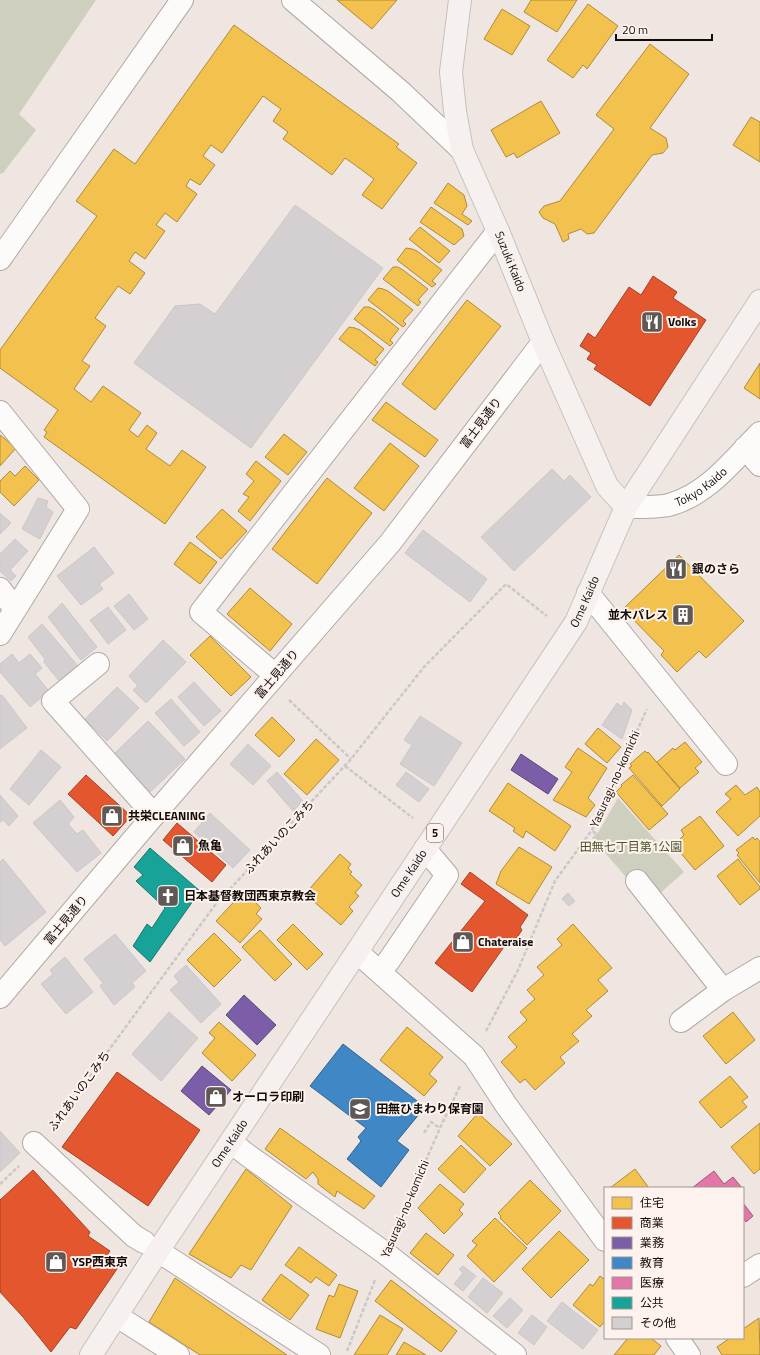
<svg xmlns="http://www.w3.org/2000/svg" width="760" height="1355" font-family="'Titillium Web','Noto Sans JP',sans-serif">
  <style>
    .green { fill: #cecfbf }
    .homes { fill: #f2c14e; stroke: #af8b39 }
    .shops { fill: #e4572e; stroke: #a54023 }
    .offices { fill: #7b5ea7; stroke: #5c4578 }
    .schools { fill: #3f88c5; stroke: #32638d }
    .health { fill: #e377a8; stroke: #a45778 }
    .public { fill: #17a398; stroke: #16766d }
    .building { fill: #d4d0d2; stroke: #cbc7c8 }
    .lines { fill: none; stroke-linecap: round; stroke-linejoin: round }
    .minor-casing { stroke: #b0a9a5; stroke-width: 24 }
    .major-casing { stroke: #c5c1bf; stroke-width: 24 }
    .path { stroke: #cac8c6; stroke-width: 2.5; stroke-dasharray: 4 2; stroke-linecap: butt }
    .minor { stroke: #fdfbfa; stroke-width: 22 }
    .major { stroke: #f6f0ee; stroke-width: 22 }
    .labels { text-anchor: middle; stroke-width: 4; stroke-linejoin: round; paint-order: stroke }
    .shield { fill: #fdf2ed; stroke: #58514d; stroke-width: 1 }
    .shield-label { font-size: 11px; font-weight: bold; fill: #120c09 }
    .street-label { font-size: 12px; fill: #120c09; stroke: #fdf2ed }
    .poi-label { font-size: 12px; font-weight: bold; fill: #120c09; stroke: #fdf2ed; text-anchor: start }
    .park-label { font-size: 12px; fill: #475528; stroke: #fdf2ed }
  </style>
  <rect width="100%" height="100%" fill="#efe6e1"/>
  <g class="green">
    <polygon points="0,0 96,0 19,114 36,130 3,173 0,174"/>
    <polygon points="618,798 684,872 658,895 633,885 592,838 599,831"/>
  </g>
  <g class="homes">
    <polygon points="337,0 397,0 372,29"/>
    <polygon points="531,0 577,0 557,32 524,12"/>
    <polygon points="588,4 618,26 587,69 583,65 573,78 547,60"/>
    <polygon points="502,9 530,26 512,55 484,39"/>
    <polygon points="234,25 399,144 396,147 417,163 382,209 362,195 374,179 355,165 345,158 332,175 283,139 288,132 273,121 281,109 263,96 222,153 211,145 203,156 215,165 200,185 190,179 186,186 197,194 177,222 165,213 156,225 165,231 145,259 135,252 129,261 145,273 130,294 118,286 95,318 106,326 82,361 90,366 74,389 91,402 103,386 141,413 129,430 138,437 147,425 157,433 146,449 170,466 182,450 206,467 165,524 44,437 47,432 44,430 58,410 0,368 0,350 97,216 76,201 114,149 135,164"/>
    <polygon points="650,44 689,74 650,128 666,138 668,147 663,153 652,155 594,233 587,234 581,229 568,234 569,239 563,242 555,224 543,218 539,212 544,206 560,201 614,129 596,115"/>
    <polygon points="541,101 560,133 517,158 514,153 506,157 491,130"/>
    <polygon points="751,117 760,122 760,162 733,145"/>
    <polygon points="448,183 464,195 467,206 462,214 472,221 468,225 434,203"/>
    <polygon points="431,207 462,229 464,236 454,245 420,222"/>
    <polygon points="420,227 450,251 439,263 409,239"/>
    <polygon points="406,248 412,249 417,251 442,270 432,281 436,284 432,287 397,260"/>
    <polygon points="393,267 398,267 403,270 428,289 418,300 421,302 418,306 383,279"/>
    <polygon points="378,288 383,289 388,291 413,310 403,321 406,324 403,327 368,300"/>
    <polygon points="467,300 501,326 435,410 402,384"/>
    <polygon points="364,307 369,307 375,310 399,329 390,340 393,343 390,346 354,319"/>
    <polygon points="349,327 355,328 360,330 384,349 375,360 378,362 375,366 339,339"/>
    <polygon points="760,363 760,399 744,388"/>
    <polygon points="386,402 438,440 425,457 372,420"/>
    <polygon points="284,434 307,452 288,475 265,457"/>
    <polygon points="0,435 16,448 0,466"/>
    <polygon points="390,443 419,466 384,511 354,488"/>
    <polygon points="256,461 281,481 250,521 238,511 249,497 243,494 254,481 246,474"/>
    <polygon points="25,466 39,480 14,506 0,492 0,481 10,471 15,476"/>
    <polygon points="327,478 372,513 317,584 272,549"/>
    <polygon points="222,509 247,531 221,559 196,537"/>
    <polygon points="190,542 217,562 200,584 174,564"/>
    <polygon points="679,555 744,621 706,658 699,651 677,672 661,655 664,651 623,609"/>
    <polygon points="250,588 292,624 270,651 227,614"/>
    <polygon points="210,636 251,677 231,696 190,655"/>
    <polygon points="272,717 295,740 279,757 255,735"/>
    <polygon points="598,728 621,747 607,763 585,744"/>
    <polygon points="316,739 339,760 307,795 284,774"/>
    <polygon points="685,742 702,762 695,768 699,772 680,788 657,762 673,748 675,750"/>
    <polygon points="578,748 607,768 588,798 595,805 586,817 553,800 572,772 565,767"/>
    <polygon points="645,751 647,753 648,752 680,789 662,806 629,768 632,766 630,764"/>
    <polygon points="633,775 668,814 649,830 616,792 622,786 621,785"/>
    <polygon points="508,783 571,826 555,851 526,831 523,838 513,831 515,828 489,811"/>
    <polygon points="736,785 745,795 757,787 760,792 760,816 738,836 716,812 731,799 725,794"/>
    <polygon points="700,816 724,846 695,870 674,845 684,835 681,830"/>
    <polygon points="753,837 755,840 757,838 760,842 760,883 737,855 739,853 736,850"/>
    <polygon points="519,847 552,867 529,904 496,884 501,871"/>
    <polygon points="340,854 351,864 348,868 352,872 350,874 362,885 355,893 359,896 349,907 353,911 341,925 305,894"/>
    <polygon points="738,859 760,887 760,889 740,905 717,876"/>
    <polygon points="244,891 261,908 256,914 262,919 240,943 216,921"/>
    <polygon points="293,924 323,954 307,970 277,940"/>
    <polygon points="573,924 612,968 598,980 608,991 586,1010 592,1016 572,1034 579,1041 560,1057 565,1063 535,1090 525,1079 520,1083 501,1062 517,1047 508,1037 527,1020 520,1012 535,999 527,990 544,975 537,967 562,945 557,939"/>
    <polygon points="260,930 292,964 275,981 242,947"/>
    <polygon points="214,933 241,960 214,987 187,960"/>
    <polygon points="733,1012 755,1040 726,1064 703,1036"/>
    <polygon points="219,1022 256,1055 232,1081 202,1053 215,1038 209,1033"/>
    <polygon points="407,1027 443,1057 429,1074 437,1081 424,1096 380,1060"/>
    <polygon points="730,1076 748,1097 742,1101 747,1107 721,1128 699,1102"/>
    <polygon points="478,1113 512,1144 490,1166 458,1136"/>
    <polygon points="760,1123 760,1169 754,1174 731,1147"/>
    <polygon points="280,1128 375,1196 364,1209 337,1191 335,1197 318,1184 318,1179 313,1172 306,1179 265,1149"/>
    <polygon points="461,1145 486,1169 464,1193 438,1169"/>
    <polygon points="246,1169 292,1206 251,1270 241,1265 231,1278 189,1254"/>
    <polygon points="635,1169 649,1188 610,1188"/>
    <polygon points="530,1180 561,1211 527,1245 500,1218 501,1216 498,1213"/>
    <polygon points="440,1184 464,1204 459,1210 463,1214 444,1234 418,1208"/>
    <polygon points="495,1218 527,1248 494,1282 467,1256 477,1245 472,1241"/>
    <polygon points="559,1231 589,1260 551,1298 522,1269"/>
    <polygon points="426,1233 454,1255 438,1275 410,1253"/>
    <polygon points="299,1247 337,1275 329,1286 316,1277 311,1283 285,1265"/>
    <polygon points="281,1274 309,1295 290,1320 262,1300"/>
    <polygon points="600,1276 605,1280 605,1321 600,1327 573,1305 590,1284 593,1286"/>
    <polygon points="175,1278 287,1355 200,1355 149,1322"/>
    <polygon points="391,1280 457,1331 441,1352 375,1301"/>
    <polygon points="339,1284 358,1291 340,1338 316,1329 329,1295 334,1297"/>
    <polygon points="380,1315 403,1329 387,1355 354,1355"/>
    <polygon points="759,1318 760,1355 722,1355 717,1347 730,1338 743,1338 743,1329"/>
    <polygon points="628,1338 651,1338 661,1346 654,1355 614,1355"/>
    <polygon points="404,1342 426,1355 396,1355"/>
  </g>
  <g class="shops">
    <polygon points="653,276 677,292 673,298 706,320 650,406 594,369 597,365 587,359 591,353 580,346 588,333 595,338 629,287 641,295"/>
    <polygon points="86,775 131,816 113,836 68,794"/>
    <polygon points="177,823 226,865 212,882 163,840"/>
    <polygon points="470,872 528,915 520,927 522,930 510,948 506,944 472,992 435,963 485,901 461,884"/>
    <polygon points="117,1072 200,1130 148,1206 62,1147"/>
    <polygon points="33,1170 90,1232 88,1236 110,1251 105,1258 119,1266 76,1329 70,1327 51,1352 23,1317 0,1292 0,1200"/>
  </g>
  <g class="offices">
    <polygon points="521,754 558,779 548,794 511,770"/>
    <polygon points="244,995 276,1025 257,1045 226,1015"/>
    <polygon points="202,1066 231,1090 209,1115 181,1091"/>
  </g>
  <polygon class="schools" points="343,1044 425,1107 397,1141 409,1150 381,1187 347,1159 361,1141 358,1137 366,1128 310,1086"/>
  <g class="health">
    <polygon points="714,1171 724,1184 733,1177 742,1188 692,1188"/>
    <polygon points="743,1203 753,1216 746,1222 743,1218"/>
  </g>
  <polygon class="public" points="150,848 200,891 150,962 133,946 147,924 152,928 165,908 136,881 143,875 134,867"/>
  <g class="building">
    <polygon points="295,205 383,268 251,448 134,363 175,306 200,304 215,314"/>
    <polygon points="552,469 564,481 570,475 591,497 514,571 481,537"/>
    <polygon points="38,498 48,501 46,507 53,512 40,539 22,529"/>
    <polygon points="0,513 11,523 0,534"/>
    <polygon points="423,530 487,579 470,602 405,553"/>
    <polygon points="15,539 28,551 10,570 16,576 11,581 0,571 0,554"/>
    <polygon points="94,547 114,573 99,584 103,589 81,605 57,576"/>
    <polygon points="129,594 148,619 134,630 114,606"/>
    <polygon points="62,603 97,647 81,660 48,617"/>
    <polygon points="108,607 126,630 108,644 90,620"/>
    <polygon points="42,624 78,666 60,682 44,662 45,659 28,637"/>
    <polygon points="163,640 186,662 146,703 133,690 138,686 129,676"/>
    <polygon points="12,654 19,663 30,654 42,668 35,674 49,691 30,707 0,672 0,664"/>
    <polygon points="194,682 221,711 204,726 178,697"/>
    <polygon points="117,687 139,708 107,741 85,719"/>
    <polygon points="2,695 27,728 0,749 0,696"/>
    <polygon points="171,699 200,732 184,746 155,713"/>
    <polygon points="624,702 632,710 622,739 602,725 617,703 622,707"/>
    <polygon points="420,716 462,743 434,786 400,764 412,745 404,740"/>
    <polygon points="148,721 185,759 148,794 112,756"/>
    <polygon points="248,744 271,766 253,785 230,764"/>
    <polygon points="41,750 61,767 29,805 10,789"/>
    <polygon points="277,772 303,801 293,811 267,781"/>
    <polygon points="406,772 429,789 419,802 396,785"/>
    <polygon points="0,795 18,816 9,826 3,820 0,822"/>
    <polygon points="60,800 74,817 68,824 77,834 83,830 101,853 77,872 33,823"/>
    <polygon points="210,813 250,850 233,868 194,832"/>
    <polygon points="3,859 46,912 5,946 0,940 0,862"/>
    <polygon points="568,893 575,901 569,906 562,899"/>
    <polygon points="115,934 146,971 132,983 135,987 114,1005 100,986 103,983 84,959"/>
    <polygon points="65,957 93,992 66,1014 41,984 53,974 50,970"/>
    <polygon points="186,965 221,1004 201,1023 170,990 179,982 174,976"/>
    <polygon points="169,1012 198,1038 161,1081 132,1054"/>
    <polygon points="0,1131 20,1153 0,1172"/>
    <polygon points="463,1266 476,1276 463,1291 454,1284 463,1273 459,1269"/>
    <polygon points="483,1278 503,1293 487,1313 468,1297"/>
    <polygon points="510,1298 523,1310 507,1328 493,1316"/>
    <polygon points="562,1302 598,1330 583,1349 547,1321"/>
    <polygon points="532,1315 547,1327 534,1345 518,1333"/>
  </g>
  <g class="lines">
    <g class="minor-casing">
      <g id="minor">
        <polyline points="293,0 401,92 462,150"/>
        <polyline points="0,259 182,0"/>
        <polyline points="0,412 78,509 0,634"/>
        <polyline points="745,448 760,465"/>
        <path id="s1" d="M626,507C639,507 661,508 672,504C709,493 734,459 760,433"/>
        <polyline points="0,589 15,609"/>
        <polyline points="588,593 726,764"/>
        <polyline points="98,664 53,701 154,815"/>
        <polyline points="275,675 201,612 498,231"/>
        <polyline points="637,881 723,990"/>
        <polyline points="357,952 474,1056 506,1105 605,1240"/>
        <polyline points="380,971 388,962 447,875 425,849"/>
        <polyline points="0,997 154,815 390,543 543,342"/>
        <polyline points="681,1021 723,990 760,968"/>
        <polyline points="231,1142 246,1154 385,1253 515,1355"/>
        <polyline points="34,1143 134,1236 144,1242"/>
        <polyline points="158,1251 319,1355"/>
        <polyline points="743,1276 760,1265"/>
        <polyline points="117,1316 178,1355"/>
        <polyline points="677,1338 689,1355"/>
      </g>
    </g>
    <g class="major-casing">
      <g id="major">
        <path id="s2" d="M460,0L451,72L455,111L462,150L498,231L543,342L607,486L626,507"/>
        <path id="s3" d="M91,1355L158,1251L576,622L626,507L760,301"/>
      </g>
    </g>
    <g class="path">
      <polyline points="289,700 351,759"/>
      <polyline points="345,766 413,818"/>
      <polyline points="593,831 620,861"/>
      <polyline points="486,1031 518,970 555,881 592,830 647,709"/>
      <polyline points="54,1125 215,905 351,759 424,667 506,584 547,616"/>
      <polyline points="424,1133 431,1122 440,1128"/>
      <polyline points="0,1184 19,1166"/>
      <polyline points="397,1227 440,1128 460,1086"/>
      <polyline points="347,1351 375,1280"/>
    </g>
    <use href="#minor" class="minor"/>
    <use href="#major" class="major"/>
  </g>
  <defs>
    <g id="restaurant-square" transform="scale(1.15)"><rect x="-9" y="-9" width="18" height="18" rx="4" fill="#5f5855" stroke="#fdf2ed"/><path d="M-5-6h1v4h1v-4h1v4h1v-4h1v5L-1.5 .5V6h-2V.5L-5-1ZM5-6V6H3V1.5H1.5Q1.5-4 5-6Z" fill="#fff"/></g>
    <g id="building-square" transform="scale(1.15)"><rect x="-9" y="-9" width="18" height="18" rx="4" fill="#5f5855" stroke="#fdf2ed"/><path d="M-4-6H4V6H1V3H-1V6H-4ZM-2.5-4.3h1.7v1.8h-1.7ZM.8-4.3h1.7v1.8H.8ZM-2.5-1h1.7V.8h-1.7ZM.8-1h1.7V.8H.8Z" fill="#fff"/></g>
    <g id="shop-square" transform="scale(1.15)"><rect x="-9" y="-9" width="18" height="18" rx="4" fill="#5f5855" stroke="#fdf2ed"/><path d="M-5-2.5h2.3a2.7 3.5 0 0 1 5.4 0H5L5.5 6h-11ZM-1.5-2.5h3a1.5 2.3 0 0 0-3 0Z" fill="#fff"/></g>
    <g id="church-square" transform="scale(1.15)"><rect x="-9" y="-9" width="18" height="18" rx="4" fill="#5f5855" stroke="#fdf2ed"/><path d="M-1.2-6h2.4v3.5h3.3v2.4h-3.3V6h-2.4V-.1h-3.3v-2.4h3.3Z" fill="#fff"/></g>
    <g id="school-square" transform="scale(1.15)"><rect x="-9" y="-9" width="18" height="18" rx="4" fill="#5f5855" stroke="#fdf2ed"/><path d="M0-5L7-2L0 1L-7-2ZM-4 1L0 2.5L4 1V4Q0 6-4 4Z" fill="#fff"/></g>
  </defs>
  <g fill-rule="evenodd">
    <use href="#restaurant-square" x="652" y="322"/>
    <use href="#restaurant-square" x="676" y="569"/>
    <use href="#building-square" x="683" y="615"/>
    <use href="#shop-square" x="112" y="816"/>
    <use href="#shop-square" x="183" y="846"/>
    <use href="#church-square" x="168" y="896"/>
    <use href="#shop-square" x="463" y="942"/>
    <use href="#shop-square" x="216" y="1097"/>
    <use href="#school-square" x="360" y="1109"/>
    <use href="#shop-square" x="56" y="1262"/>
  </g>
  <g class="labels">
    <rect class="shield" x="427" y="824" width="16" height="18" rx="3"/>
    <g class="shield-label">
      <text x="435" y="837">5</text>
    </g>
    <g class="street-label">
      <text dy="4" stroke="none"><textPath href="#s2" startOffset="273">Suzuki Kaido</textPath></text>
      <text transform="translate(481 423) rotate(-53)" y="4">富士見通り</text>
      <text dy="4" stroke="none"><textPath href="#s1" startOffset="80">Tokyo Kaido</textPath></text>
      <text dy="4" stroke="none"><textPath href="#s3" startOffset="901">Ome Kaido</textPath></text>
      <text transform="translate(277 674) rotate(-50)" y="4">富士見通り</text>
      <text transform="translate(615 779) rotate(-66)" y="4">Yasuragi-no-komichi</text>
      <text transform="translate(279 837) rotate(-47)" y="4">ふれあいのこみち</text>
      <text dy="4" stroke="none"><textPath href="#s3" startOffset="577">Ome Kaido</textPath></text>
      <text transform="translate(66 920) rotate(-50)" y="4">富士見通り</text>
      <text transform="translate(79 1091) rotate(-54)" y="4">ふれあいのこみち</text>
      <text dy="4" stroke="none"><textPath href="#s3" startOffset="253">Ome Kaido</textPath></text>
      <text transform="translate(405 1209) rotate(-67)" y="4">Yasuragi-no-komichi</text>
    </g>
    <g class="poi-label">
      <text x="668" y="326">Volks</text>
      <text x="692" y="573">銀のさら</text>
      <text x="668" y="619" text-anchor="end">並木パレス</text>
      <text x="128" y="820">共栄CLEANING</text>
      <text x="198" y="850">魚亀</text>
      <text x="184" y="900">日本基督教団西東京教会</text>
      <text x="478" y="946">Chateraise</text>
      <text x="232" y="1101">オーロラ印刷</text>
      <text x="376" y="1113">田無ひまわり保育園</text>
      <text x="72" y="1266">YSP西東京</text>
    </g>
    <g class="park-label">
      <text x="631" y="851">田無七丁目第1公園</text>
    </g>
  </g>
  <rect x="604" y="1187" width="140" height="152" fill="#fdf2ed" stroke="#9f9692"/>
  <rect x="612" y="1197" width="20" height="12" fill="#f2c14e" stroke="#9f9692"/>
  <text x="640" y="1207" font-size="12" fill="#120c09">住宅</text>
  <rect x="612" y="1217" width="20" height="12" fill="#e4572e" stroke="#9f9692"/>
  <text x="640" y="1227" font-size="12" fill="#120c09">商業</text>
  <rect x="612" y="1237" width="20" height="12" fill="#7b5ea7" stroke="#9f9692"/>
  <text x="640" y="1247" font-size="12" fill="#120c09">業務</text>
  <rect x="612" y="1257" width="20" height="12" fill="#3f88c5" stroke="#9f9692"/>
  <text x="640" y="1267" font-size="12" fill="#120c09">教育</text>
  <rect x="612" y="1277" width="20" height="12" fill="#e377a8" stroke="#9f9692"/>
  <text x="640" y="1287" font-size="12" fill="#120c09">医療</text>
  <rect x="612" y="1297" width="20" height="12" fill="#17a398" stroke="#9f9692"/>
  <text x="640" y="1307" font-size="12" fill="#120c09">公共</text>
  <rect x="612" y="1317" width="20" height="12" fill="#d4d0d2" stroke="#9f9692"/>
  <text x="640" y="1327" font-size="12" fill="#120c09">その他</text>
  <path d="M616 34v6h96v-6" fill="none" stroke="#120c09" stroke-width="2"/>
  <text x="622" y="34" font-size="12" fill="#120c09" stroke="#fdf2ed" stroke-width="3" paint-order="stroke">20 m</text>
</svg>
